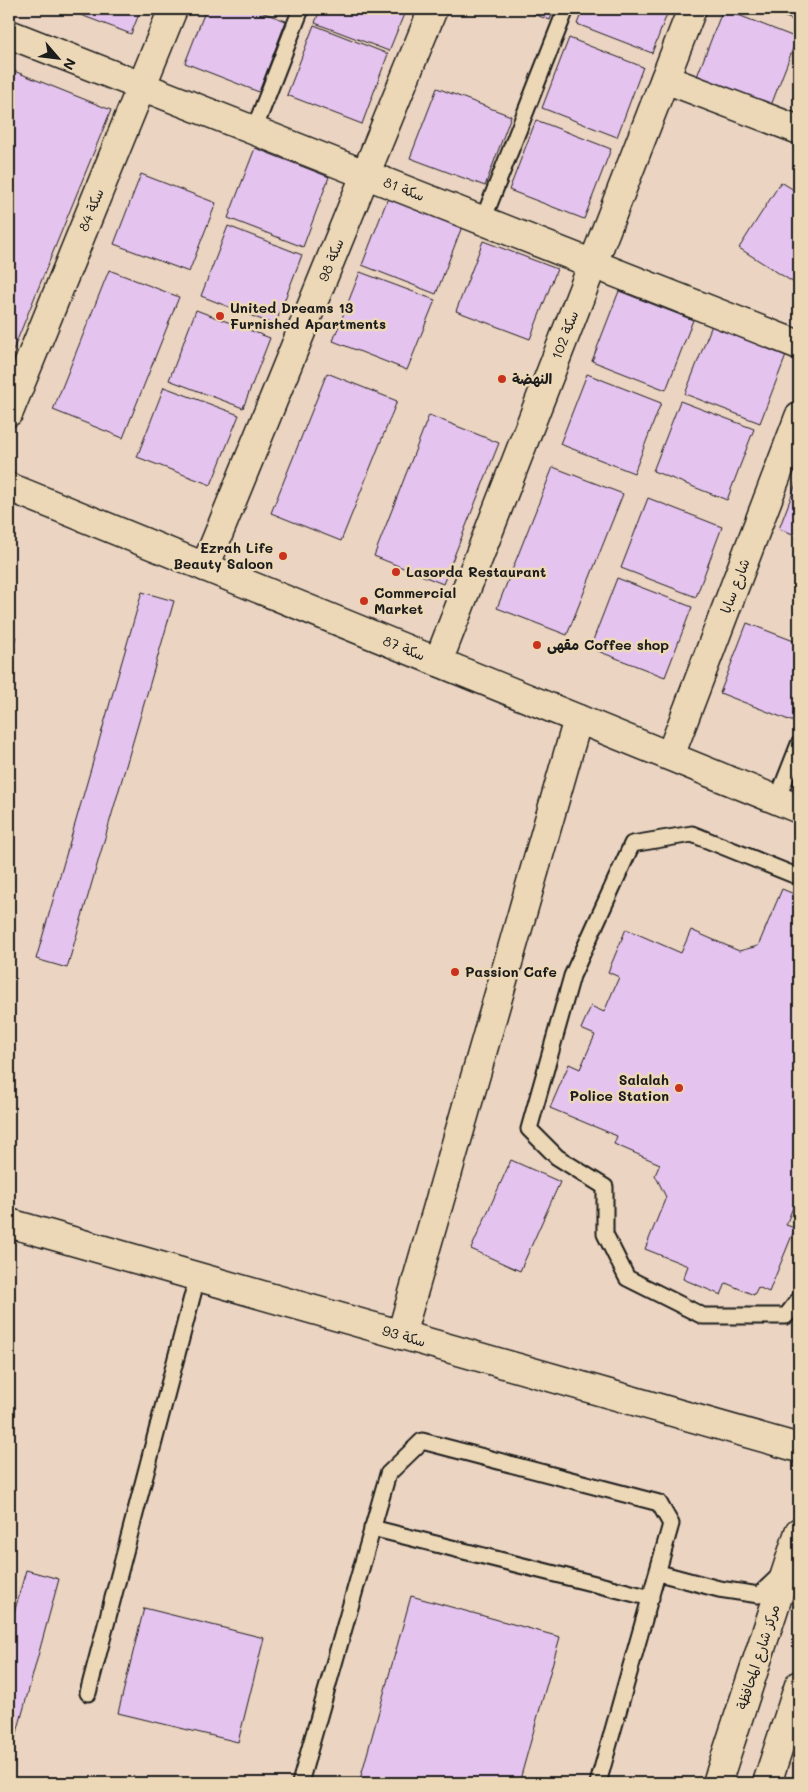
<svg xmlns="http://www.w3.org/2000/svg" width="808" height="1792" font-family="Mali,'Playpen Sans Arabic',sans-serif">
  <style>
    .building { fill: #e5c3ef; stroke: #1c1c1c }
    .lines { fill: none; stroke-linecap: round; stroke-linejoin: round }
    .service-casing { stroke: #1c1c1c; stroke-width: 19 }
    .minor-casing { stroke: #1c1c1c; stroke-width: 31 }
    .tertiary-casing { stroke: #1c1c1c; stroke-width: 31 }
    .service { stroke: #ecd8b6; stroke-width: 15 }
    .minor { stroke: #ecd8b6; stroke-width: 28 }
    .tertiary { stroke: #ecd8b6; stroke-width: 28 }
    .poi-dot { fill: #c8321e; stroke: #ecd8b6; stroke-width: 2 }
    .labels { text-anchor: middle; stroke-width: 5; stroke-linejoin: round; paint-order: stroke }
    .street-label { font-size: 14px; fill: #1c1c1c; stroke: #ecd8b6 }
    .poi-label { font-size: 14px; font-weight: bold; fill: #1c1c1c; stroke: #ecd8b6; text-anchor: start }
  </style>
  <rect width="100%" height="100%" fill="#ebd4c1"/>
  <filter id="ink" filterUnits="userSpaceOnUse"><feTurbulence type="fractalNoise" baseFrequency=".02" numOctaves="2"/><feDisplacementMap in="SourceGraphic" scale="10" xChannelSelector="R" yChannelSelector="G"/><feConvolveMatrix kernelMatrix="1 2 1 2 8 2 1 2 1" color-interpolation-filters="sRGB"/></filter>
  <g filter="url(#ink)">
    <g class="building">
      <polygon points="65,9 141,9 131,34"/>
      <polygon points="206,9 253,9 286,21 259,92 185,63"/>
      <polygon points="320,9 406,9 389,51 315,23"/>
      <polygon points="519,9 554,9 550,20"/>
      <polygon points="583,9 669,9 652,53 577,24"/>
      <polygon points="723,9 797,38 770,108 696,79"/>
      <polygon points="763,9 799,9 799,22"/>
      <polygon points="314,25 388,54 362,124 287,95"/>
      <polygon points="569,38 643,67 617,137 542,108"/>
      <polygon points="9,69 111,110 9,360"/>
      <polygon points="437,88 511,116 485,186 410,158"/>
      <polygon points="536,120 611,149 584,219 509,190"/>
      <polygon points="255,148 329,177 303,247 228,218"/>
      <polygon points="141,174 216,203 189,272 114,244"/>
      <polygon points="781,182 799,193 799,286 739,248"/>
      <polygon points="389,195 463,224 436,294 362,265"/>
      <polygon points="228,226 302,255 275,325 201,296"/>
      <polygon points="483,241 557,269 530,339 456,311"/>
      <polygon points="109,270 179,297 123,438 53,410"/>
      <polygon points="360,272 435,300 407,370 333,341"/>
      <polygon points="619,291 693,320 666,390 592,361"/>
      <polygon points="196,310 270,338 243,408 169,380"/>
      <polygon points="712,325 787,353 760,423 685,394"/>
      <polygon points="327,373 397,401 341,541 271,513"/>
      <polygon points="587,374 661,403 634,473 560,444"/>
      <polygon points="164,387 239,415 211,485 137,457"/>
      <polygon points="680,401 754,429 727,500 653,471"/>
      <polygon points="429,415 499,443 443,584 374,556"/>
      <polygon points="553,467 623,494 567,635 497,608"/>
      <polygon points="799,476 799,536 779,529"/>
      <polygon points="648,498 722,527 696,597 621,568"/>
      <polygon points="617,578 692,607 665,677 590,648"/>
      <polygon points="142,592 174,601 67,968 36,959"/>
      <polygon points="747,623 799,643 799,709 794,722 720,693"/>
      <polygon points="9,634 16,637 9,659"/>
      <polygon points="782,889 799,896 799,1192 786,1225 795,1228 769,1292 758,1287 754,1295 726,1283 721,1295 683,1279 688,1266 645,1249 666,1197 655,1175 660,1164 614,1144 617,1136 550,1108 569,1064 580,1069 595,1035 581,1029 591,1006 604,1012 619,977 608,972 626,929 681,953 691,930 739,951 758,946"/>
      <polygon points="511,1160 560,1182 520,1271 471,1249"/>
      <polygon points="26,1570 59,1579 9,1762 9,1631"/>
      <polygon points="411,1596 560,1637 519,1783 359,1783"/>
      <polygon points="144,1608 264,1638 238,1742 118,1713"/>
    </g>
    <g class="lines">
      <g class="service-casing">
        <g id="service">
          <polyline points="254,130 301,9"/>
          <polyline points="483,220 566,9"/>
          <polyline points="777,800 799,744"/>
          <polyline points="799,877 692,834 632,844 572,976 529,1129 557,1157 605,1187 605,1234 627,1278 703,1316 786,1316 799,1299"/>
          <polyline points="372,1528 651,1598"/>
          <polyline points="659,1573 719,1589 759,1595 781,1574"/>
          <polyline points="88,1693 197,1278"/>
          <polyline points="300,1783 388,1474 422,1441 659,1503 671,1524 598,1783"/>
        </g>
      </g>
      <g class="minor-casing">
        <g id="minor">
          <polyline points="9,34 799,345"/>
          <polyline points="665,79 799,130"/>
          <polyline points="9,412 173,9"/>
          <polyline points="9,487 799,809"/>
          <polyline points="205,567 433,9"/>
          <polyline points="438,662 692,9"/>
          <polyline points="670,756 799,417"/>
          <polyline points="9,1223 799,1448"/>
          <polyline points="401,1335 578,719"/>
        </g>
      </g>
      <g class="tertiary-casing">
        <g id="tertiary">
          <polyline points="717,1783 799,1532"/>
          <polyline points="767,1783 799,1685"/>
        </g>
      </g>
      <use href="#service" class="service"/>
      <use href="#minor" class="minor"/>
      <use href="#tertiary" class="tertiary"/>
    </g>
  </g>
  <g class="poi-dot">
    <circle cx="220" cy="316" r="5"/>
    <circle cx="502" cy="379" r="5"/>
    <circle cx="283" cy="556" r="5"/>
    <circle cx="396" cy="572" r="5"/>
    <circle cx="364" cy="601" r="5"/>
    <circle cx="537" cy="645" r="5"/>
    <circle cx="455" cy="972" r="5"/>
    <circle cx="679" cy="1088" r="5"/>
  </g>
  <g class="labels">
    <g class="street-label">
      <text transform="translate(404 189) rotate(21)" y="5">سكة 81</text>
      <text transform="translate(91 210) rotate(-68)" y="5">سكة 84</text>
      <text transform="translate(331 260) rotate(-68)" y="5">سكة 98</text>
      <text transform="translate(565 335) rotate(-69)" y="5">سكة 102</text>
      <text transform="translate(735 586) rotate(-69)" y="5">شارع سابا</text>
      <text transform="translate(404 648) rotate(22)" y="5">سكة 87</text>
      <text transform="translate(404 1336) rotate(16)" y="5">سكة 93</text>
      <text transform="translate(758 1657) rotate(-72)" y="5">مركز شارع المحافظة</text>
    </g>
    <g class="poi-label">
      <text x="230" y="313">United Dreams 13<tspan x="230" dy="16">Furnished Apartments</tspan></text>
      <text x="512" y="384">النهضة</text>
      <text x="273" y="553" text-anchor="end">Ezrah Life<tspan x="273" dy="16">Beauty Saloon</tspan></text>
      <text x="406" y="577">Lasorda Restaurant</text>
      <text x="374" y="598">Commercial<tspan x="374" dy="16">Market</tspan></text>
      <text x="547" y="650">مقهى Coffee shop</text>
      <text x="465" y="977">Passion Cafe</text>
      <text x="669" y="1085" text-anchor="end">Salalah<tspan x="669" dy="16">Police Station</tspan></text>
    </g>
  </g>
  <rect width="808" height="1792" fill="none" stroke="#ecd8b6" stroke-width="30"/>
  <rect x="15" y="15" width="778" height="1762" fill="none" stroke="#1c1c1c" stroke-width="2" filter="url(#ink)"/>
  <g transform="translate(58 58) rotate(118)" stroke="#ecd8b6" stroke-width="4" paint-order="stroke">
  <path d="M0-4L9 19L0 12L-9 19Z" fill="#1c1c1c"/>
  <text y="-8" font-size="14" font-weight="bold" text-anchor="middle" fill="#1c1c1c">N</text>
  </g>
</svg>
